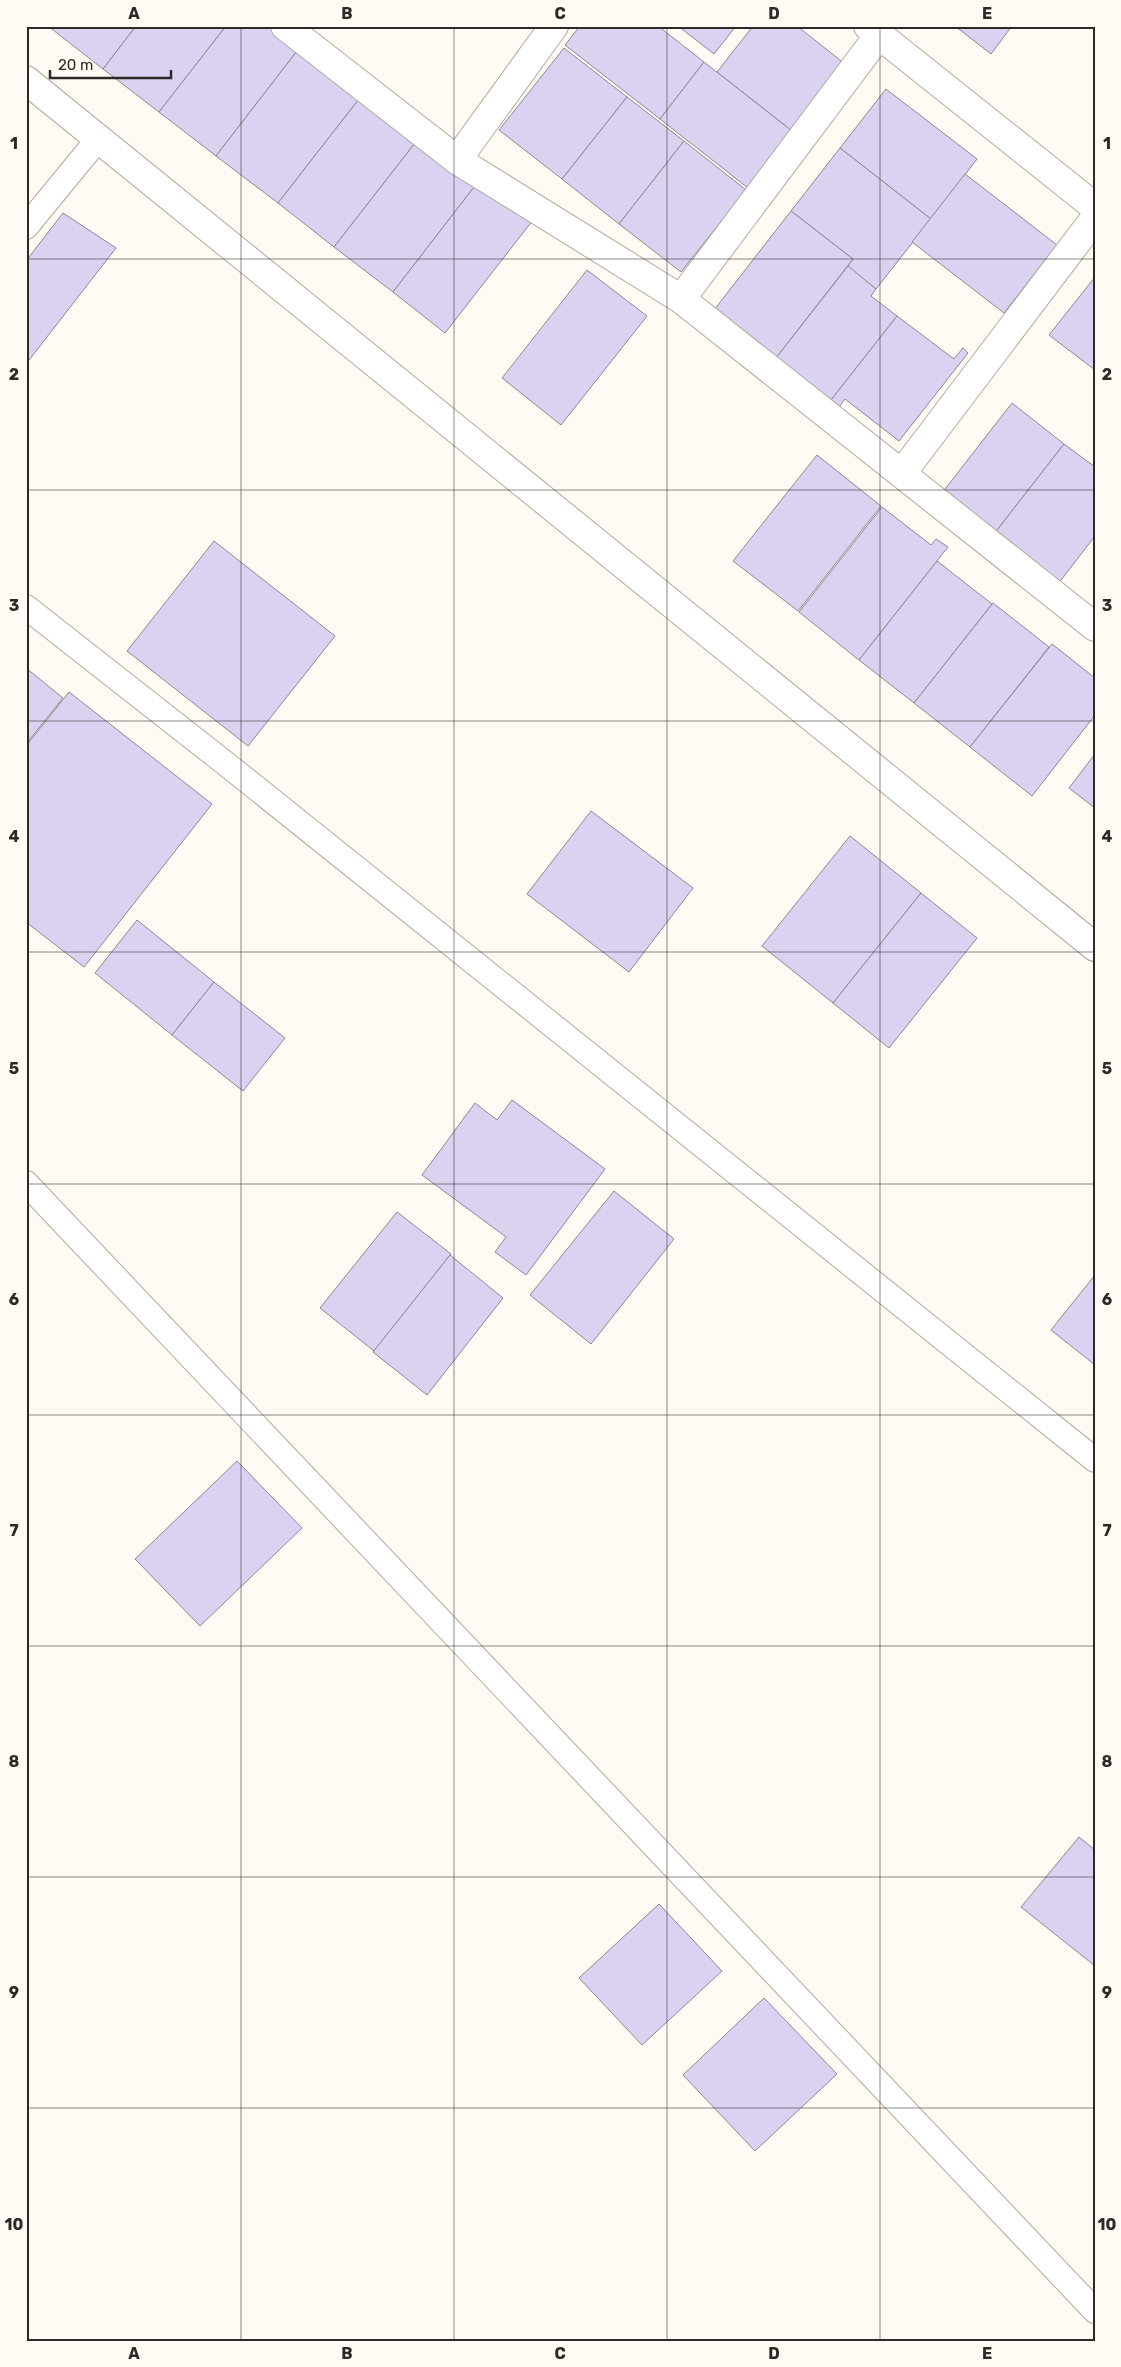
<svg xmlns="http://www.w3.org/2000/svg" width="1121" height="2367" font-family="Rubik,sans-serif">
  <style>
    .building { fill: #dbd2f2; stroke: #8b8892 }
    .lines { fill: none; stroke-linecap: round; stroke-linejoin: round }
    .service-casing { stroke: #b2aaa2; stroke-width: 26 }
    .minor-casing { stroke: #b2aaa2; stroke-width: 30 }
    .tertiary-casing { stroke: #b2aaa2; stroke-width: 30 }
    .service { stroke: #fff; stroke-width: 24 }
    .minor { stroke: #fff; stroke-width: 28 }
    .tertiary { stroke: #fff; stroke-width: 28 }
    .grid { fill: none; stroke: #2d2926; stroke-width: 1; stroke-opacity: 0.55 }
    .neatline { fill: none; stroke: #2d2926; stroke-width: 2 }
    .grid-label { font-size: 16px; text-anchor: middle; font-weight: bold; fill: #2d2926 }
  </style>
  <rect width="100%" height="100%" fill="#fffaf4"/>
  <g class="building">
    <polygon points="48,26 136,26 103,69"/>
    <polygon points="136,26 226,26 159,112 103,69"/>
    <polygon points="226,26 283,26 304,42 216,156 159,112"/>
    <polygon points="580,26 658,26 704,62 660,119 565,45"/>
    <polygon points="678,26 736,26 714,54"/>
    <polygon points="753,26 797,26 845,64 792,131 717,72"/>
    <polygon points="955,26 1012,26 991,54"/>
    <polygon points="304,42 366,90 278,203 216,156"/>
    <polygon points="564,48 627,97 562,179 499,130"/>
    <polygon points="704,62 792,131 748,188 660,119"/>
    <polygon points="886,89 977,159 931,219 840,148"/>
    <polygon points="366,90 422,134 334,247 278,203"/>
    <polygon points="627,97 684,141 619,224 562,179"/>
    <polygon points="422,134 481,178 393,292 334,247"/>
    <polygon points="684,141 746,190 681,272 619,224"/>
    <polygon points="840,148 931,219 876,289 847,267 853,259 791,211"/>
    <polygon points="965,174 1057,245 1004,313 912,242"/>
    <polygon points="481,178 533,220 445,333 393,292"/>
    <polygon points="791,211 853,259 776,358 714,310"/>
    <polygon points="63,213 116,248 26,364 26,261"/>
    <polygon points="848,266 876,289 871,296 897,316 831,400 776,358"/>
    <polygon points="587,270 647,316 561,425 502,378"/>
    <polygon points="1095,277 1095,370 1049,335"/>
    <polygon points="897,316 954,359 963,348 968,353 899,441 845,399 839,407 831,400"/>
    <polygon points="1012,403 1064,444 994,534 942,493"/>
    <polygon points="1064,444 1095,467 1095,536 1058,584 994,534"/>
    <polygon points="817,455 881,506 798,611 733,561"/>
    <polygon points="882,507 931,545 936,539 948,547 859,660 799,612"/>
    <polygon points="214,541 335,636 248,746 127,651"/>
    <polygon points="937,561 992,604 914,703 859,660"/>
    <polygon points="993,603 1049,647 970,747 914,703"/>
    <polygon points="1052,644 1095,678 1095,715 1032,796 970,747"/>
    <polygon points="26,668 63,698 26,744"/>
    <polygon points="69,692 212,804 84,967 26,922 26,746"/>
    <polygon points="1095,754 1095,808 1069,788"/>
    <polygon points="591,811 693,888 629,972 527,894"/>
    <polygon points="850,836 921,893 833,1003 762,946"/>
    <polygon points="921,893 977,938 889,1048 833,1003"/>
    <polygon points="137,920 214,982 172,1035 95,973"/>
    <polygon points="214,982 285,1038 243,1091 172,1035"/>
    <polygon points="512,1100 605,1169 526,1275 495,1252 506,1237 422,1175 475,1103 497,1120"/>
    <polygon points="614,1191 674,1239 591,1344 530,1295"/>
    <polygon points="397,1212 451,1254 374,1351 320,1308"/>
    <polygon points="450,1255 503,1298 427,1395 373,1352"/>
    <polygon points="1095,1275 1095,1365 1051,1330"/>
    <polygon points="237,1461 302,1528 200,1626 135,1559"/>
    <polygon points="1079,1837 1095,1850 1095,1966 1021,1907"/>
    <polygon points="659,1904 722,1971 642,2045 579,1978"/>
    <polygon points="764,1998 837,2074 755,2151 683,2075"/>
  </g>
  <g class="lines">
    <g class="service-casing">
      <g id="service">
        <polyline points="26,227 99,138"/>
        <polyline points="26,607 230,767 1095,1460"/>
        <polyline points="26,1183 1095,2311"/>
      </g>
    </g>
    <g class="minor-casing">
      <g id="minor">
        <polyline points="285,26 457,160 681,299 1095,627"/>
        <polyline points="868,26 1095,207"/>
        <polyline points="457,160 554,26"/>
        <polyline points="681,299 879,35"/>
        <polyline points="902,473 1095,218"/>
      </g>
    </g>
    <g class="tertiary-casing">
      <polyline id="tertiary" points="26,80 1095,947"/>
    </g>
    <use href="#service" class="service"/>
    <use href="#minor" class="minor"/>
    <use href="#tertiary" class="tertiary"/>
  </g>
  <path class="grid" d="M241,26V2341M454,26V2341M667,26V2341M880,26V2341M26,259H1095M26,490H1095M26,721H1095M26,952H1095M26,1184H1095M26,1415H1095M26,1646H1095M26,1877H1095M26,2108H1095"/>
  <rect width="1121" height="2367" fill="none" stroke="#fffaf4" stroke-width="55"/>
  <path d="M50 70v8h121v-8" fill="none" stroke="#2d2926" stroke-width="2.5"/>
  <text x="58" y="70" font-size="15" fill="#2d2926" stroke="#fffaf4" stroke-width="4" paint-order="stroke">20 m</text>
  <rect x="28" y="28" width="1066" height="2312" class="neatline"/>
  <g class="grid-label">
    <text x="134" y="19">A</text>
    <text x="347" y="19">B</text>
    <text x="560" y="19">C</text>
    <text x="774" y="19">D</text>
    <text x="987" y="19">E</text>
    <text x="14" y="149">1</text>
    <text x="1107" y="149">1</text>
    <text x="14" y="380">2</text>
    <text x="1107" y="380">2</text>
    <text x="14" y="611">3</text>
    <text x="1107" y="611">3</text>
    <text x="14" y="842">4</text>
    <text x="1107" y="842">4</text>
    <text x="14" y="1074">5</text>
    <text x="1107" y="1074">5</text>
    <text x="14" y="1305">6</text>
    <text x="1107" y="1305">6</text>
    <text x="14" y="1536">7</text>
    <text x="1107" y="1536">7</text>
    <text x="14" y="1767">8</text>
    <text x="1107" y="1767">8</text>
    <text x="14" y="1998">9</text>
    <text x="1107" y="1998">9</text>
    <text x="14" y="2230">10</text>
    <text x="1107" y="2230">10</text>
    <text x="134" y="2359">A</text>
    <text x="347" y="2359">B</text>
    <text x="560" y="2359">C</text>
    <text x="774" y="2359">D</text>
    <text x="987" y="2359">E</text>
  </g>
</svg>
